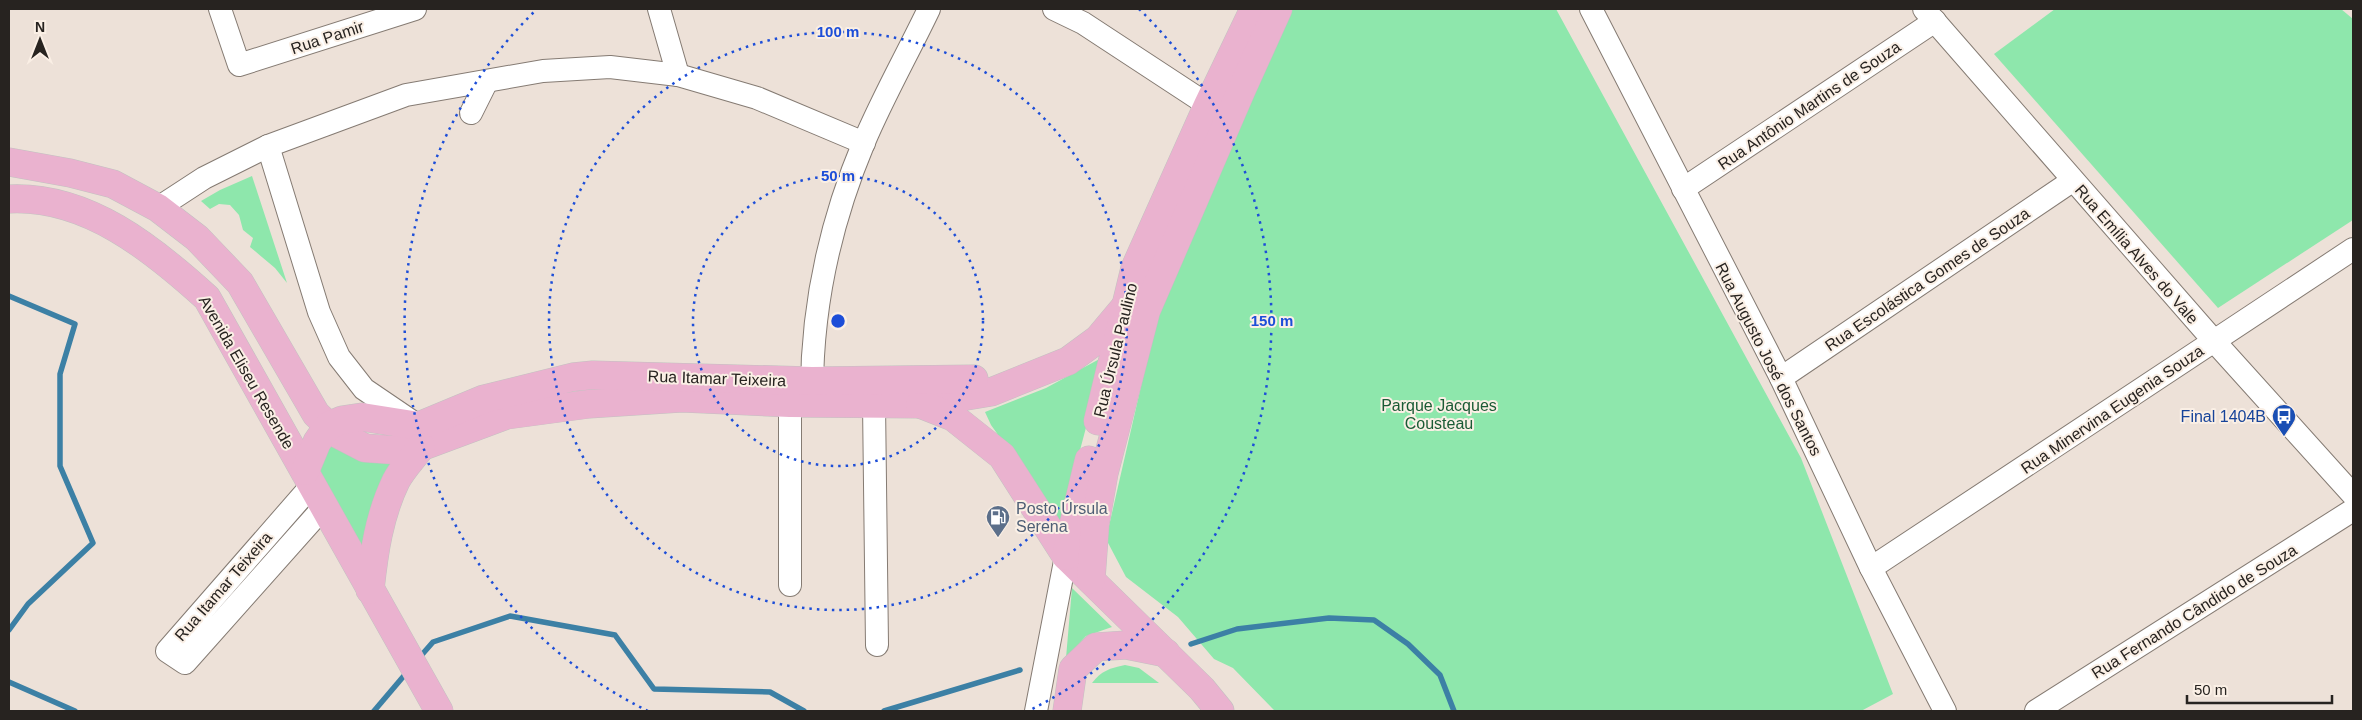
<svg xmlns="http://www.w3.org/2000/svg" width="2362" height="720" font-family="Helvetica,sans-serif">
  <style>
    .green { fill: #8ee7ac }
    .lines { fill: none; stroke-linecap: round; stroke-linejoin: round }
    .stream { stroke: #3c80a5; stroke-width: 5.5 }
    .minor-casing { stroke: #857b73; stroke-width: 24 }
    .major-casing { stroke: #c3c1c1; stroke-width: 29 }
    .minor { stroke: #fff; stroke-width: 22 }
    .major { stroke: #eab2cf; stroke-width: 28 }
    .ring { fill: none; stroke: #1d4ed8; stroke-width: 2.5; stroke-dasharray: 2.5 5 }
    .labels { text-anchor: middle; stroke-width: 4; stroke-linejoin: round; paint-order: stroke }
    .street-label { font-size: 16px; fill: #272320; stroke: #faefe5 }
    .park-label { font-size: 16px; fill: #1a5b35; stroke: #faefe5 }
    .transit-label { font-size: 16px; fill: #164399; stroke: #faefe5; text-anchor: end }
    .service-label { font-size: 16px; fill: #4e5e75; stroke: #faefe5; text-anchor: start }
    .centre { fill: #1d4ed8; stroke: #faefe5; stroke-width: 2.5 }
    .ring-label { font-size: 15px; text-anchor: middle; font-weight: bold; fill: #1d4ed8; stroke: #faefe5; stroke-width: 4; stroke-linejoin: round; paint-order: stroke }
  </style>
  <rect width="100%" height="100%" fill="#ede1d8"/>
  <g class="green">
    <polygon points="1285,9 1556,9 1801,458 1893,694 1861,711 1275,711 1233,668 1214,659 1178,617 1126,577 1106,539 1156,321"/>
    <polygon points="2055,9 2341,9 2353,19 2353,220 2218,308 1994,54"/>
    <polygon points="252,176 287,283 275,268 250,247 253,238 243,230 239,215 230,205 219,204 210,209 201,201 220,190"/>
    <polygon points="1105,356 1075,469 1064,527 991,425 985,412 1046,388"/>
    <polygon points="333,442 401,459 363,550 316,466"/>
    <polygon points="1072,588 1112,627 1086,636 1066,658"/>
    <path d="M1125,665L1139,668L1159,683H1092C1101,671 1110,668 1125,665Z"/>
  </g>
  <g class="lines">
    <g class="stream">
      <polyline points="9,296 75,324 60,374 60,466 93,543 28,604 9,630"/>
      <polyline points="1191,644 1237,629 1329,618 1374,620 1408,644 1440,675 1454,711"/>
      <polyline points="419,658 433,642 510,616 615,635 654,689 770,692 804,711"/>
      <polyline points="9,682 75,711"/>
      <polyline points="374,711 408,671"/>
      <polyline points="884,711 1020,670"/>
    </g>
    <g class="minor-casing">
      <g id="minor">
        <polyline points="220,9 239,65 415,9"/>
        <polyline points="659,9 678,75"/>
        <polyline points="1054,9 1083,23 1208,105"/>
        <polyline points="1591,9 1781,378 1871,568 1945,711"/>
        <polyline points="1924,9 2214,341 2353,495"/>
        <polyline points="471,113 487,81"/>
        <polyline points="268,146 319,312 339,357 364,389 417,425"/>
        <polyline points="1683,189 1935,21"/>
        <polyline points="158,208 204,178 268,146 406,95 543,71 610,67 678,75 757,98 864,143"/>
        <polyline points="1781,378 2072,181"/>
        <path d="M812,398C811,310 830,223 864,142C883,97 908,53 929,9"/>
        <polyline points="790,403 790,585"/>
        <polyline points="874,403 877,645"/>
        <polyline points="312,485 167,651 185,663 323,508"/>
        <polyline points="1871,568 2353,249"/>
        <polyline points="1036,711 1066,556"/>
        <polyline points="2036,711 2353,510"/>
      </g>
    </g>
    <g class="major-casing">
      <g id="major">
        <polyline points="9,162 70,173 113,184 158,208 197,238 240,283 316,414 336,433 365,448 393,450 421,447 507,415 589,404 682,398 790,403 919,404 991,392 1068,361 1098,339 1124,308"/>
        <path d="M9,199C87,195 153,249 207,298L439,711"/>
        <polyline points="920,404 953,417 1002,456 1066,556 1202,689 1220,711"/>
        <polyline points="1098,421 1135,268 1208,105 1254,9"/>
        <polyline points="305,471 317,442 328,426 342,420 362,417 419,426 484,399 573,377 593,375 812,381 974,379"/>
        <polyline points="1066,556 1089,460"/>
        <polyline points="1091,580 1095,524 1104,473 1146,311 1241,91 1278,9"/>
        <path d="M370,590C374,553 379,516 396,481C402,469 413,458 421,447"/>
        <polyline points="1067,711 1073,669 1096,647 1126,645 1166,653"/>
      </g>
    </g>
    <use href="#minor" class="minor"/>
    <use href="#major" class="major"/>
  </g>
  <g class="ring">
    <circle cx="838" cy="321" r="145"/>
    <circle cx="838" cy="321" r="289"/>
    <path d="M648 711A434 434 0 0 1 537 9M1139 9A434 434 0 0 1 1028 711"/>
  </g>
  <defs>
    <g id="bus-pin" transform="scale(1.25)"><path d="M0 17L-7.5 6A9.5 9.5 0 1 1 7.5 6Z" fill="#1a4fb4" stroke="#faefe5"/><path d="M-5-6H5V4H4V6H2V4H-2V6H-4V4H-5ZM-3.5-4V0h7V-4ZM-3.5 1.2v1.5H-2V1.2ZM2 1.2v1.5H3.5V1.2Z" fill="#fff"/></g>
    <g id="fuel-pin" transform="scale(1.25)"><path d="M0 17L-7.5 6A9.5 9.5 0 1 1 7.5 6Z" fill="#5c6f8a" stroke="#faefe5"/><path d="M-5.5-6h7V0h2V4h1.3V-2.5L3-4.5l.8-.8L6-3V5H2.5V1h-1V6h-7ZM-4.2-4.7v3.2H.2V-4.7Z" fill="#fff"/></g>
  </defs>
  <g fill-rule="evenodd">
    <use href="#bus-pin" x="2284" y="416"/>
    <use href="#fuel-pin" x="998" y="517"/>
  </g>
  <g class="labels">
    <g class="street-label">
      <text transform="translate(327 37) rotate(-18)" y="6">Rua Pamir</text>
      <text transform="translate(1809 105) rotate(-34)" y="6">Rua Antônio Martins de Souza</text>
      <text transform="translate(2137 254) rotate(49)" y="6">Rua Emília Alves do Vale</text>
      <text transform="translate(1927 279) rotate(-34)" y="6">Rua Escolástica Gomes de Souza</text>
      <text transform="translate(1115 350) rotate(-76)" y="6">Rua Úrsula Paulino</text>
      <text transform="translate(1769 359) rotate(63)" y="6">Rua Augusto José dos Santos</text>
      <text transform="translate(247 372) rotate(60)" y="6">Avenida Eliseu Resende</text>
      <text transform="translate(717 378) rotate(2)" y="6">Rua Itamar Teixeira</text>
      <text transform="translate(2112 409) rotate(-34)" y="6">Rua Minervina Eugenia Souza</text>
      <text transform="translate(223 586) rotate(-49)" y="6">Rua Itamar Teixeira</text>
      <text transform="translate(2194 611) rotate(-32)" y="6">Rua Fernando Cândido de Souza</text>
    </g>
    <g class="park-label">
      <text x="1439" y="411">Parque Jacques<tspan x="1439" dy="18">Cousteau</tspan></text>
    </g>
    <g class="transit-label">
      <text x="2266" y="422">Final 1404B</text>
    </g>
    <g class="service-label">
      <text x="1016" y="514">Posto Úrsula<tspan x="1016" dy="18">Serena</tspan></text>
    </g>
  </g>
  <circle cx="838" cy="321" r="8" class="centre"/>
  <g class="ring-label">
    <text x="838" y="37">100 m</text>
    <text x="838" y="181">50 m</text>
    <text x="1272" y="326">150 m</text>
  </g>
  <rect width="2362" height="720" fill="none" stroke="#272320" stroke-width="20"/>
  <g transform="translate(40 40)" stroke="#faefe5" stroke-width="4" paint-order="stroke">
  <path d="M0-4L9 19L0 12L-9 19Z" fill="#272320"/>
  <text y="-8" font-size="14" font-weight="bold" text-anchor="middle" fill="#272320">N</text>
  </g>
  <path d="M2187 695v8h145v-8" fill="none" stroke="#272320" stroke-width="2.5"/>
  <text x="2194" y="695" font-size="15" fill="#272320" stroke="#faefe5" stroke-width="4" paint-order="stroke">50 m</text>
</svg>
